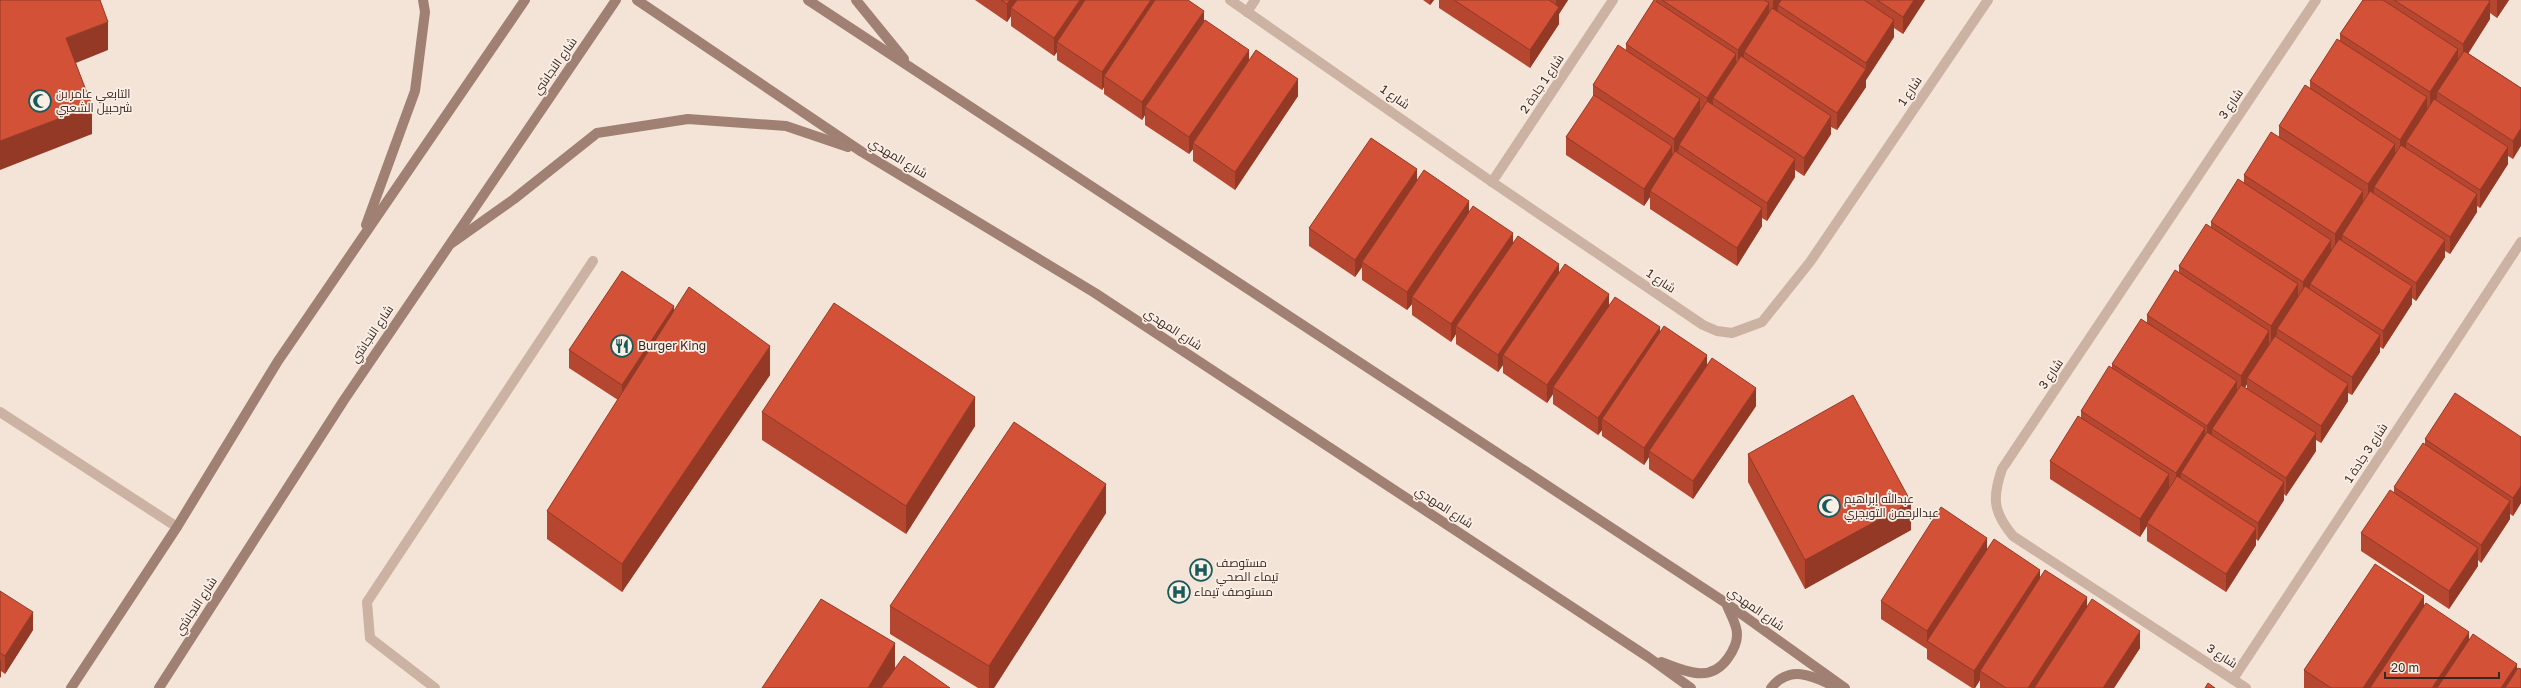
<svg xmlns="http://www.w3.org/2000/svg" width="2521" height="688" font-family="'Golos Text',Cairo,sans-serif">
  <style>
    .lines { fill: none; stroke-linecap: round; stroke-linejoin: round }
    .lane { stroke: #ccb2a2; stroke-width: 10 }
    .street { stroke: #ccb2a2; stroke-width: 10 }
    .secondary { stroke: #a08073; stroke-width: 10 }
    .wall { fill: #b5462f; fill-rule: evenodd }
    .shaded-wall { fill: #933926 }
    .building { fill: #d25137; stroke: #933926 }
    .labels { text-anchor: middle; stroke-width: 3.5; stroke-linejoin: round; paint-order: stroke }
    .street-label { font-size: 12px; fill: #362925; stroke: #fbeee4 }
    .poi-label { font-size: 12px; fill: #362925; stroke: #fbeee4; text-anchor: start }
  </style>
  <rect width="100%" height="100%" fill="#f3e4d7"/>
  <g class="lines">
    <g class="lane">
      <polyline points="0,412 177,527"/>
      <polyline points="435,688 370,638 367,602 593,261"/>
    </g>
    <g class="street">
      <polyline points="1230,0 1492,182 1703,325 1717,331 1732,333 1762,322 1810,262 1988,0"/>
      <polyline points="1247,12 1255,0"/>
      <polyline points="1492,182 1613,0"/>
      <polyline points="2233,679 2521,242"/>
      <path d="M2246,688L2013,536C1993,512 1992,498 2002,469L2316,0"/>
    </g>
    <g class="secondary">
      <polyline points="637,0 862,152 1095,293 1648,657 1691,688"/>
      <polyline points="808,0 1726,603 1845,688"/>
      <polyline points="856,0 904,59"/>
      <polyline points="366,225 415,91 425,12 423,0"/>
      <polyline points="452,243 514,199 597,133 688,119 786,126 848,147"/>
      <path d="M1661,662C1685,671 1710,684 1728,658C1733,651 1737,644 1737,635C1738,626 1729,612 1726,603"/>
      <polyline points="71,688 177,527 278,361 525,0"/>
      <polyline points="159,688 344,400 616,0"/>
      <path d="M1771,688C1789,665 1812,675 1833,686"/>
    </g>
  </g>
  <g class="wall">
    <polygon points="975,0 1188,0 1204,22 1249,61 1298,96 1235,190 1193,161 1193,149 1189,154 1145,125 1145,115 1142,120 1104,94 1104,87 1102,90 1057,60 1057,52 1054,56 1011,26 1011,16 1007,22"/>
    <polygon points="1423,0 1434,0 1430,5"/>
    <polygon points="1439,0 1568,0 1559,14 1559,24 1530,68 1439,8"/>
    <polygon points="1656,0 1925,0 1903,34 1894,28 1894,37 1866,80 1866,87 1837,130 1831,127 1831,134 1804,176 1795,170 1795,177 1767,221 1762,218 1762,226 1737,266 1650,209 1650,197 1644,206 1566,155 1566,137 1593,98 1593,85 1626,50 1626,44"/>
    <path d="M2363,0H2509L2497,18L2490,13V19L2468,53L2521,88L2513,159L2508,156V164L2480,208L2477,206V212L2450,254L2445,251V257L2416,301L2412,298V304L2383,349L2380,347V352L2352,395L2348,393V401L2321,443L2316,440V451L2286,496L2284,494V500L2258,541L2256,539V545L2226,592L2147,541V526L2140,537L2050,479V461L2081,417V411L2112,368V364L2147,322V315L2179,273V266L2211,227V222L2244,183V175L2279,137V126L2310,89V81L2340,41V34ZM2247,384V389L2245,388Z"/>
    <polygon points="1417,182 1469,213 1513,243 1559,272 1609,305 1660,334 1707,366 1756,406 1693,499 1649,469 1649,457 1644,465 1602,436 1602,430 1598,435 1553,404 1553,394 1547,403 1503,373 1503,365 1498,372 1456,344 1456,334 1451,342 1412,315 1412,304 1407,310 1362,280 1362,267 1355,277 1309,246 1309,228"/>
    <polygon points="674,311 770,375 622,592 547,539 547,511 618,400 569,368 569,350"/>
    <polygon points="762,412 975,426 906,534 762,440"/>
    <polygon points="2521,437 2521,503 2513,516 2510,514 2510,519 2481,563 2478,560 2478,566 2449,609 2361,551 2361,533 2394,492 2394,487 2425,445 2425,439"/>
    <polygon points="1748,454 1911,530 1805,589 1748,482"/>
    <polygon points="1106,513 994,688 978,688 890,634 890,606"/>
    <polygon points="1987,549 2040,578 2087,606 2140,648 2114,688 1980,688 1980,680 1975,688 1972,688 1927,659 1927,649 1881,619 1881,601"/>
    <polygon points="0,591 33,630 5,674 1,671 1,676 0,678"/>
    <polygon points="2424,606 2469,639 2517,670 2521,688 2304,688 2304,670"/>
  </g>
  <g class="shaded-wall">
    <polygon points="1010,0 1022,0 1011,8 1011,16 1007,22 1007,4"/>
    <polygon points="1080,0 1092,0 1057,42 1057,52 1054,56 1054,38"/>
    <polygon points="1151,0 1163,0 1104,76 1104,87 1102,90 1102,72"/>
    <polygon points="1430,0 1434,0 1430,5"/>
    <polygon points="1556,0 1568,0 1559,14 1559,24 1530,68 1530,50 1556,10"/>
    <polygon points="1774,0 1785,0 1778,5 1778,12 1773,19 1773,1"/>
    <polygon points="1914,0 1925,0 1903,34 1903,17"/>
    <polygon points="2497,0 2509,0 2497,18"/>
    <polygon points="2490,1 2490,19 2463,62 2463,44"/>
    <polygon points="1769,3 1769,21 1744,52 1744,58 1738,68 1738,50"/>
    <polygon points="1204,11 1204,29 1145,107 1145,115 1142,120 1142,102"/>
    <polygon points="1894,20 1894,37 1866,80 1866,63"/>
    <polygon points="108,22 108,50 66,67 66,38"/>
    <polygon points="2458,49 2458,66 2437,92 2437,98 2430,110 2430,92"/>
    <polygon points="1249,50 1249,67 1193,143 1193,149 1189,154 1189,137"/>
    <polygon points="1736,54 1736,72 1713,98 1713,107 1707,115 1707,98"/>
    <polygon points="1866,69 1866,87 1837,130 1837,113"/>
    <polygon points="1298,79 1298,96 1235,190 1235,172"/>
    <polygon points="2427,97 2427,115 2406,142 2406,149 2400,157 2400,140"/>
    <polygon points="1700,99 1700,116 1679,145 1679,149 1674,157 1674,139"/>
    <polygon points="92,106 92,134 0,170 0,141"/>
    <polygon points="1831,116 1831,134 1804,176 1804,158"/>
    <polygon points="2521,128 2521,146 2513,159 2513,141"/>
    <polygon points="2395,144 2395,162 2374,187 2374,194 2368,202 2368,184"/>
    <polygon points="1672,146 1672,164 1650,191 1650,197 1644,206 1644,189"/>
    <polygon points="2508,147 2508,164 2480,208 2480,190"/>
    <polygon points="1795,159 1795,177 1767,221 1767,203"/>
    <polygon points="1417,169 1417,187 1362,262 1362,267 1355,277 1355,260"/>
    <polygon points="2363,191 2363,209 2342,235 2342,241 2335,252 2335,234"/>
    <polygon points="2477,194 2477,212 2450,254 2450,237"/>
    <polygon points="1469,201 1469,219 1412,297 1412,304 1407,310 1407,292"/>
    <polygon points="1762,208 1762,226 1737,266 1737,248"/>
    <polygon points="1513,233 1513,251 1456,326 1456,334 1451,342 1451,324"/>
    <polygon points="2331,240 2331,257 2310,284 2310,289 2303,300 2303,282"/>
    <polygon points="2445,240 2445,257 2416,301 2416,283"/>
    <polygon points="1559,264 1559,282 1503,355 1503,365 1498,372 1498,355"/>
    <polygon points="2298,284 2298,301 2277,329 2277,334 2271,344 2271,326"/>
    <polygon points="2412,286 2412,304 2383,349 2383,331"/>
    <polygon points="1609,294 1609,311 1553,387 1553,394 1547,403 1547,385"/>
    <polygon points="674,306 674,324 622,403 622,385"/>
    <polygon points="1660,327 1660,345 1602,419 1602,430 1598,435 1598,418"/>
    <polygon points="2269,331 2269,349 2247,378 2247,384 2241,393 2241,376"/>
    <polygon points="2380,335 2380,352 2352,395 2352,377"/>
    <polygon points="770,346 770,375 622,592 622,564"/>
    <polygon points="1707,355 1707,372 1649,451 1649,457 1644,465 1644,448"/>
    <polygon points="2237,381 2237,398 2212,429 2212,436 2207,443 2207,426"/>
    <polygon points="2348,384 2348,401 2321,443 2321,426"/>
    <polygon points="1756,388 1756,406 1693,499 1693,481"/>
    <polygon points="975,397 975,426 906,534 906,506"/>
    <polygon points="2205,428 2205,446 2181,473 2181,484 2176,491 2176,473"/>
    <polygon points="2316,433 2316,451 2286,496 2286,478"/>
    <polygon points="2169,474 2169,492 2147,523 2147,526 2140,537 2140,519"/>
    <polygon points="2284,482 2284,500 2258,541 2258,523"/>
    <polygon points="1106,484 1106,513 994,688 989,688 989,666"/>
    <polygon points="2521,486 2521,503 2513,516 2513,498"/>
    <polygon points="2510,501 2510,519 2481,563 2481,545"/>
    <polygon points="1911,502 1911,530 1805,589 1805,560"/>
    <polygon points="2256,528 2256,545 2226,592 2226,574"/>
    <polygon points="1987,538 1987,555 1927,641 1927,649 1927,631"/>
    <polygon points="2478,548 2478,566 2449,609 2449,591"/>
    <polygon points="2040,570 2040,588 1980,671 1980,680 1975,688 1974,688 1974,671"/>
    <polygon points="2424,596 2424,614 2375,688 2363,688"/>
    <polygon points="2087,597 2087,615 2039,688 2028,688"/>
    <polygon points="33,612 33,630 5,674 5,656"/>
    <polygon points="2140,631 2140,648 2114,688 2103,688"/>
    <polygon points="2469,632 2469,650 2444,688 2432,688"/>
    <polygon points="895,643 895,672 886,688 868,688"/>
    <polygon points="1,659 1,676 0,678 0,661"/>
    <polygon points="2517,664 2517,681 2512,688 2501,688"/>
  </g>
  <g class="building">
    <polygon points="0,0 100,0 108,22 66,38 92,106 0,141"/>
    <polygon points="1001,0 1010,0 1007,4"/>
    <polygon points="1017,0 1080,0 1054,38 1011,8"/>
    <polygon points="1085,0 1151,0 1102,72 1057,42"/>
    <polygon points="1155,0 1188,0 1204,11 1142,102 1104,76"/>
    <polygon points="1454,0 1549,0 1559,7 1530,50"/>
    <polygon points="1654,0 1736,54 1707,98 1626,44"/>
    <polygon points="1662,0 1764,0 1769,3 1738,50"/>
    <polygon points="1781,0 1864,0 1894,20 1866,63 1778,5"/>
    <polygon points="1877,0 1914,0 1903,17"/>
    <polygon points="2363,0 2383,0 2458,49 2430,92 2340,34"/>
    <polygon points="2394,0 2488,0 2490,1 2463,44"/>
    <polygon points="1772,8 1866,69 1837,113 1744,52"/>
    <polygon points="1205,20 1249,50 1189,137 1145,107"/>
    <polygon points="2337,39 2427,97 2400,140 2310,81"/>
    <polygon points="1618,45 1700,99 1674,139 1593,85"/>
    <polygon points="1256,50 1298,79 1235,172 1193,143"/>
    <polygon points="2464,51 2521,88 2521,128 2513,141 2437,92"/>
    <polygon points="1741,56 1831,116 1804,158 1713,98"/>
    <polygon points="2305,85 2395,144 2368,184 2279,126"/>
    <polygon points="1594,95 1672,146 1644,189 1566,137"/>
    <polygon points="2434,99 2508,147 2480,190 2406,142"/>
    <polygon points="1707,101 1795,159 1767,203 1679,145"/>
    <polygon points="2271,132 2363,191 2335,234 2244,175"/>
    <polygon points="1371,138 1417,169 1355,260 1309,228"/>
    <polygon points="2401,145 2477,194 2450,237 2374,187"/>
    <polygon points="1675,151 1762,208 1737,248 1650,191"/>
    <polygon points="1424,170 1469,201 1407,292 1362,262"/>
    <polygon points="2238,179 2331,240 2303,282 2211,222"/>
    <polygon points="2370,191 2445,240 2416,283 2342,235"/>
    <polygon points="1473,206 1513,233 1451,324 1412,297"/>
    <polygon points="2206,224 2298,284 2271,326 2179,266"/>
    <polygon points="1518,236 1559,264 1498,355 1456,326"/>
    <polygon points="2339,239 2412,286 2383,331 2310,284"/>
    <polygon points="1565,264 1609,294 1547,385 1503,355"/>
    <polygon points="2175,270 2269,331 2241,376 2147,315"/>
    <polygon points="622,271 674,306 622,385 569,350"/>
    <polygon points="2305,286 2380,335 2352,377 2277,329"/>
    <polygon points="689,287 770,346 622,564 547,511"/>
    <polygon points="1615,297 1660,327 1598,418 1553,387"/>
    <polygon points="834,303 975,397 906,506 762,412"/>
    <polygon points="2141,319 2237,381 2207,426 2112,364"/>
    <polygon points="1664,326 1707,355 1644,448 1602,419"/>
    <polygon points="2275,336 2348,384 2321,426 2247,378"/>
    <polygon points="1712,358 1756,388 1693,481 1649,451"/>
    <polygon points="2109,366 2205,428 2176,473 2081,411"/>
    <polygon points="2241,385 2316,433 2286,478 2212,429"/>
    <polygon points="2455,393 2521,437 2521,486 2513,498 2425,439"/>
    <polygon points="1853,395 1911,502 1805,560 1748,454"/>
    <polygon points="2078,416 2169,474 2140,519 2050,461"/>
    <polygon points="1014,422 1106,484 989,666 890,606"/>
    <polygon points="2207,432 2284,482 2258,523 2181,473"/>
    <polygon points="2423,443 2510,501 2481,545 2394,487"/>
    <polygon points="2177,476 2256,528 2226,574 2147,523"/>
    <polygon points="2390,490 2478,548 2449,591 2361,533"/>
    <polygon points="1941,507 1987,538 1927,631 1881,601"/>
    <polygon points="1994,539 2040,570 1974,671 1927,641"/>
    <polygon points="2375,564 2424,596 2363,688 2331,688 2304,670"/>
    <polygon points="2045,570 2087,597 2028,688 2006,688 1980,671"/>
    <polygon points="0,591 33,612 5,656 0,653"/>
    <polygon points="821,599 895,643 868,688 762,688"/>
    <polygon points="2092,599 2140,631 2103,688 2034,688"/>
    <polygon points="2426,603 2469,632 2432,688 2370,688"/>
    <polygon points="2473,634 2517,664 2501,688 2437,688"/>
    <polygon points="904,656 950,688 881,688"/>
    <polygon points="2518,668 2521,669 2521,688 2505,688"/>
    <polygon points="2208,683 2215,688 2205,688"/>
  </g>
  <defs>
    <g id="mosque-ring" transform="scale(1.15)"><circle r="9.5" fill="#fbeee4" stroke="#175b5b" stroke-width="1.5"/><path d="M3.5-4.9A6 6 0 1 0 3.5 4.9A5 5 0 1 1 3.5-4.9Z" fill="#175b5b"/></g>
    <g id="restaurant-ring" transform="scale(1.15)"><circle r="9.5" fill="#fbeee4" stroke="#175b5b" stroke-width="1.5"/><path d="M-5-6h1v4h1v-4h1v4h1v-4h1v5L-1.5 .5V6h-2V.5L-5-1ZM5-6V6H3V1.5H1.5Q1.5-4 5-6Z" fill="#175b5b"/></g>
    <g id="hospital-ring" transform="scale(1.15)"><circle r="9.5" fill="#fbeee4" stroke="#175b5b" stroke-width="1.5"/><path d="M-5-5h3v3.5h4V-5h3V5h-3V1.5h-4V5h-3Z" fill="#175b5b"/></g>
  </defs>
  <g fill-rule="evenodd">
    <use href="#mosque-ring" x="40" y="101"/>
    <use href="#restaurant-ring" x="622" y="346"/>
    <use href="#mosque-ring" x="1829" y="506"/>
    <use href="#hospital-ring" x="1201" y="570"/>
    <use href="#hospital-ring" x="1179" y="592"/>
  </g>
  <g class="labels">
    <g class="street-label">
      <text transform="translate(555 66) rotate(-55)" y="4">شارع النجاشي</text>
      <text transform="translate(1542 84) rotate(-56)" y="4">شارع 1 جادة 2</text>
      <text transform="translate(1910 91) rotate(-56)" y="4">شارع 1</text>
      <text transform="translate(1395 97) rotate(35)" y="4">شارع 1</text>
      <text transform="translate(2231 104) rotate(-56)" y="4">شارع 3</text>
      <text transform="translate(898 158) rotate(31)" y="4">شارع المهدي</text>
      <text transform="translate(1661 281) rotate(34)" y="4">شارع 1</text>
      <text transform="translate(1173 329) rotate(33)" y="4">شارع المهدي</text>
      <text transform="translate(372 334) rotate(-56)" y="4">شارع النجاشي</text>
      <text transform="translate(2051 374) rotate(-56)" y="4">شارع 3</text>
      <text transform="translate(2366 453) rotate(-57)" y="4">شارع 3 جادة 1</text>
      <text transform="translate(1444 507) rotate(33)" y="4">شارع المهدي</text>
      <text transform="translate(196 606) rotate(-57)" y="4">شارع النجاشي</text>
      <text transform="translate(1756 609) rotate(35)" y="4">شارع المهدي</text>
      <text transform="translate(2222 656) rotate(33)" y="4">شارع 3</text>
    </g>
    <g class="poi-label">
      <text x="56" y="98">التابعي عامر بن<tspan x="56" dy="14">شرحبيل الشعبي</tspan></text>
      <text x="638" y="350">Burger King</text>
      <text x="1844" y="503">عبدالله إبراهيم<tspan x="1844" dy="14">عبدالرحمن التويجري</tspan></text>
      <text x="1216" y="567">مستوصف<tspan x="1216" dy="14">تيماء الصحي</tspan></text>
      <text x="1194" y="596">مستوصف تيماء</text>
    </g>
  </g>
  <path d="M2385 672v6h114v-6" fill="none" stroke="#362925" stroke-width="2"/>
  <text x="2391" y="672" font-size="12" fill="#362925" stroke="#fbeee4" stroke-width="3" paint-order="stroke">20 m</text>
</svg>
